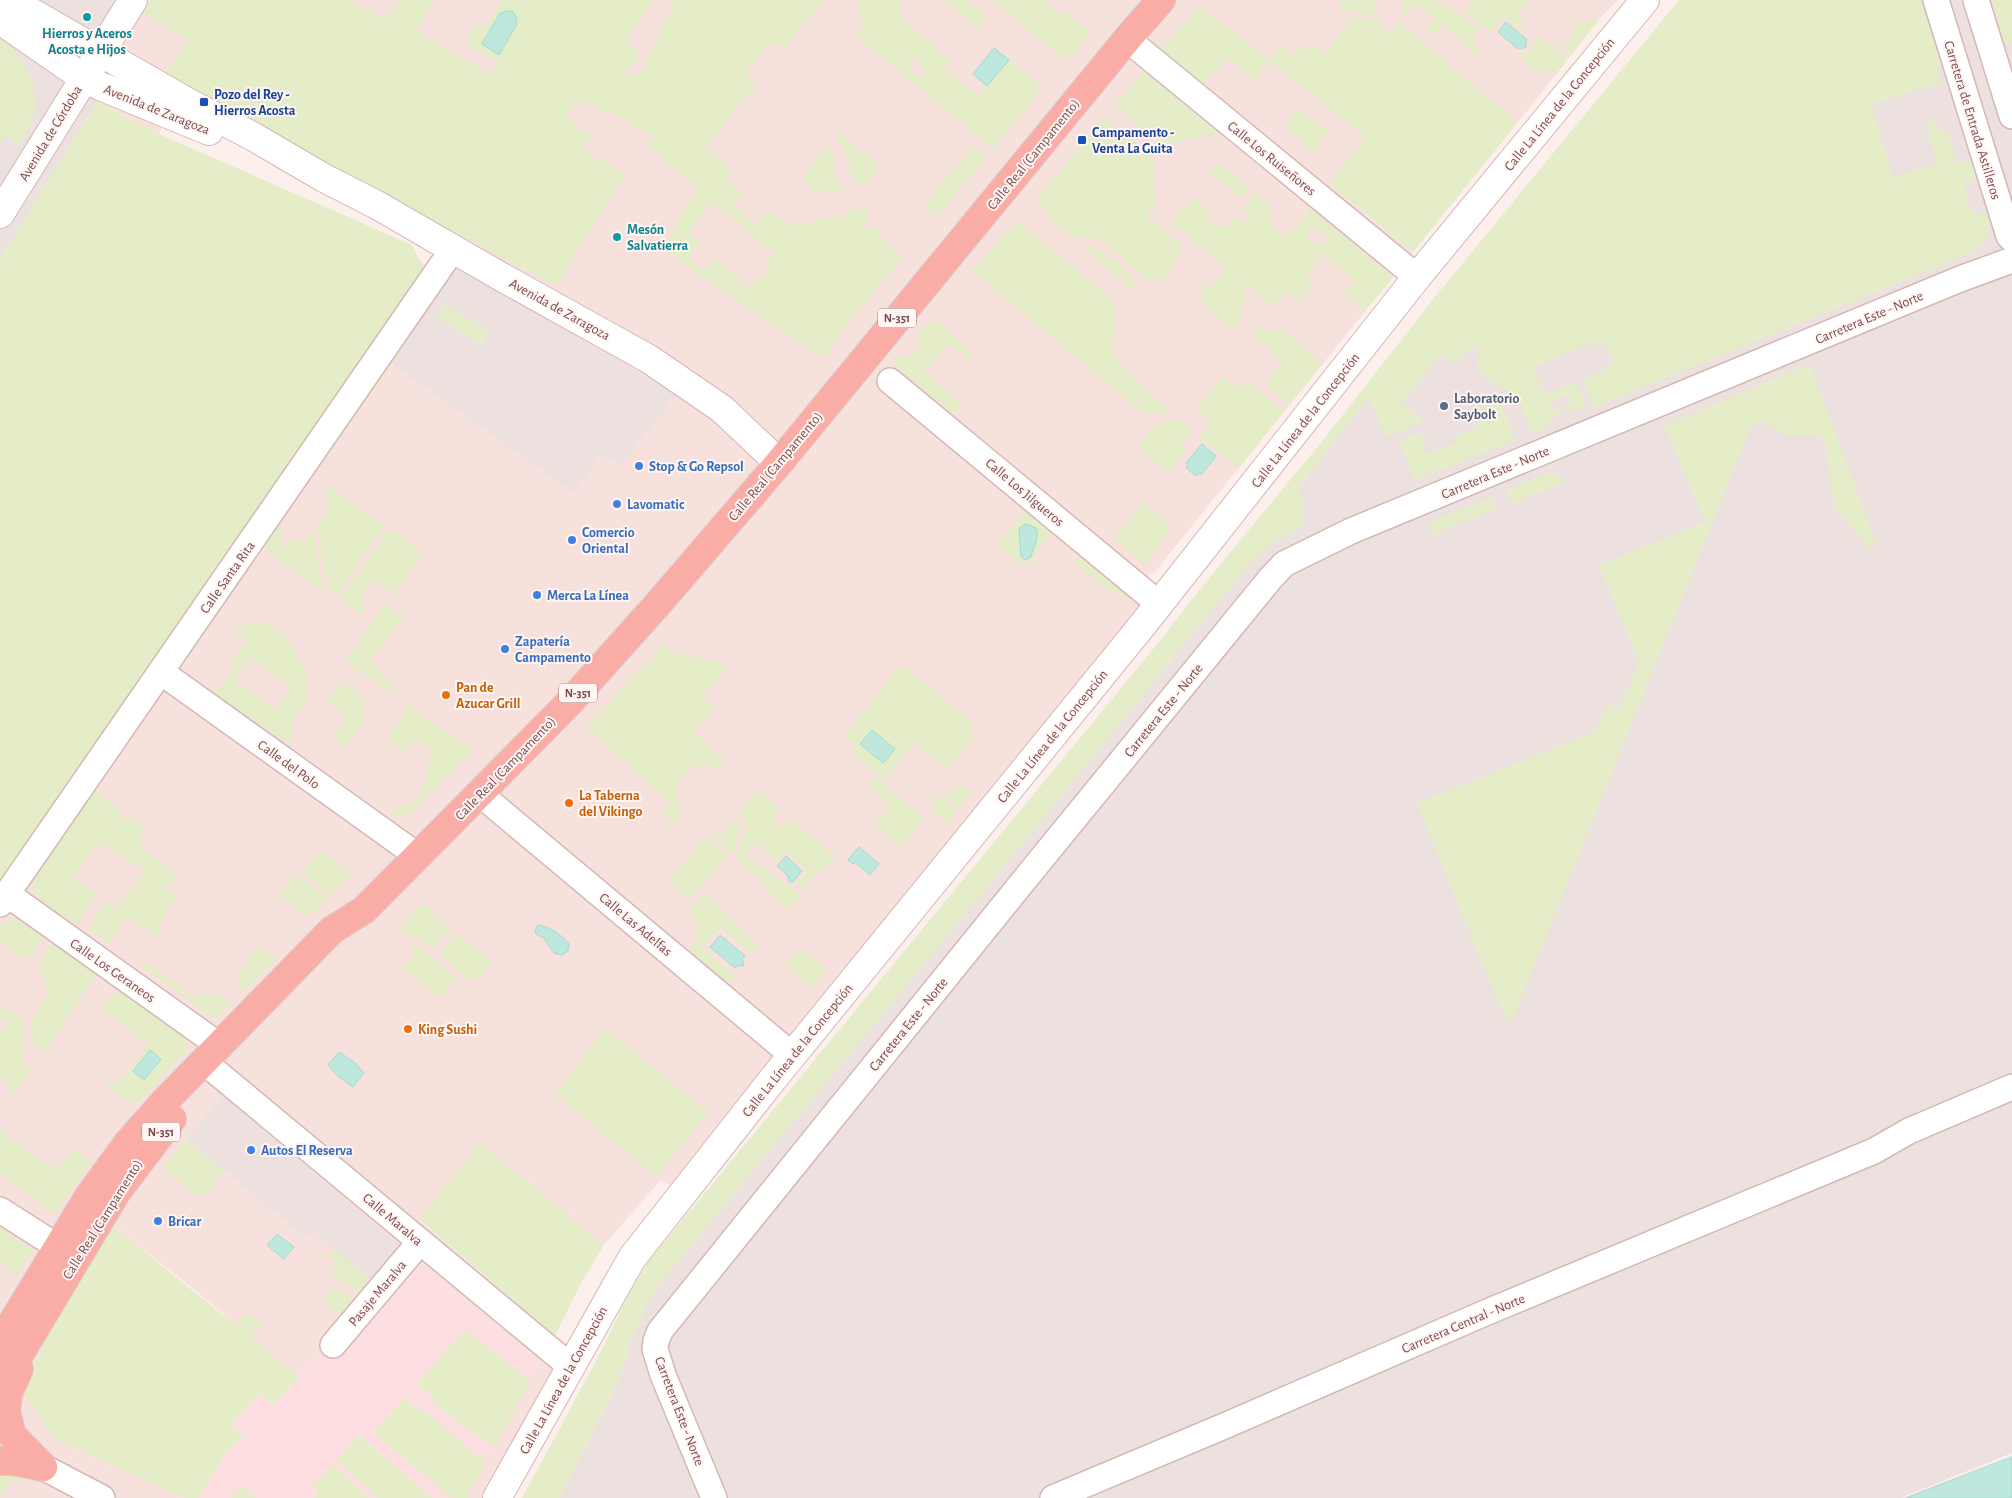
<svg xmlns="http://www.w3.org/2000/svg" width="2012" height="1498" font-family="'Alegreya Sans',sans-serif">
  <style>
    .residential { fill: #f7e1dc }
    .commercial { fill: #fddfe1 }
    .industrial { fill: #ede1e0 }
    .green { fill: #e4ecc8; fill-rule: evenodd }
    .water { fill: #bee8de; stroke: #a4dace }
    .pier { fill: #fdefeb }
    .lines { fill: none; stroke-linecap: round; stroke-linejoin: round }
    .minor-casing { stroke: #d5b7b5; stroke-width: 28 }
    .tertiary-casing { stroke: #d5b7b5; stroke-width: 30 }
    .trunk-casing { stroke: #dacdcd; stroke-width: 30 }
    .minor { stroke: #fff; stroke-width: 25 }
    .tertiary { stroke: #fff; stroke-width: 28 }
    .trunk { stroke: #faada7; stroke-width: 28 }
    .culture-dot { fill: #0f9aa8; stroke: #fff5f2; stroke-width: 2 }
    .transit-dot { fill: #1a4fb4; stroke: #fff5f2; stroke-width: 2 }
    .service-dot { fill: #5c6f8a; stroke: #fff5f2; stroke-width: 2 }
    .shop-dot { fill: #3f7fe0; stroke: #fff5f2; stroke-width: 2 }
    .food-dot { fill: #e8710a; stroke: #fff5f2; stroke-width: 2 }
    .labels { text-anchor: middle; stroke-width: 4; stroke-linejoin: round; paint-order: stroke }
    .shield { fill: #fff5f2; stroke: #a27f7e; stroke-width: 1 }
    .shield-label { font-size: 12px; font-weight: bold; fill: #7a4c4d }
    .culture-label { font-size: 14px; font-weight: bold; fill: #0d838f; stroke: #fff5f2 }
    .transit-label { font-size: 14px; font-weight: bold; fill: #164399; stroke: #fff5f2; text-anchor: start }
    .street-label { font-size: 14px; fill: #7a4c4d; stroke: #fff5f2 }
    .service-label { font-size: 14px; font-weight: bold; fill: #4e5e75; stroke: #fff5f2; text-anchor: start }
    .shop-label { font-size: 14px; font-weight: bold; fill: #366cbe; stroke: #fff5f2; text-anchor: start }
    .food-label { font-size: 14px; font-weight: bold; fill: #c56008; stroke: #fff5f2; text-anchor: start }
  </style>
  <rect width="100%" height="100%" fill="#fdefeb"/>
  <polygon class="residential" points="133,0 1618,0 1603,15 1518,122 1399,24 1330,107 1366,137 1330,185 1413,252 1154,573 1152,572 1139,587 1153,612 682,1194 661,1180 604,1245 480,1143 419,1220 577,1355 497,1498 197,1498 298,1378 196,1291 111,1224 25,1387 25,1392 26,1398 54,1438 184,1498 0,1498 0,904 302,467 313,475 392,364 449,276 461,254 324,178 167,113 159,134 97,101 105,88 104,53"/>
  <polygon class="commercial" points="415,1259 540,1361 467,1498 257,1498 242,1485 231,1498 197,1498 226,1453 244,1436 233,1427 235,1419 261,1394 273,1404 299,1378 324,1346"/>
  <g class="industrial">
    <polygon points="0,0 133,0 110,35 127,77 105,89 0,259"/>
    <polygon points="1881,0 2012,0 2012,1456 1906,1498 559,1498 611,1396 628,1354 627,1344 642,1317 644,1305 656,1288 965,914 1248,565 1271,543 1303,526 1301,521 1302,515 1298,488 1362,405 1440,312 1499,369 1858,90 1942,66"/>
    <polygon points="455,265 561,324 587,343 677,394 621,465 599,453 596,458 599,460 573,492 392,364"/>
    <polygon points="223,1096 403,1248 374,1283 312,1230 306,1238 186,1139"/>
  </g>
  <g class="green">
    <path d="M151,0H350L384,19L388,11L392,13L401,0H436L416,31L492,75L499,63L465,43L478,23L486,27L502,0H654L625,42L641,52L627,71L636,77L645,65L675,0H824L783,49L772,41L745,73L756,84L706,146L733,169L725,179L743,194L733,205L755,224L769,209L791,227L795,223C807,227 815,218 826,218C831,218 834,219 838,218C850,215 854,204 867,210L869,216L867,223L863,225L864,229L872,227L878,229L889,247L903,257L851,319L823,358L662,249L697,188L647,145L653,136L609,112L607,115L589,103L586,107L576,101L567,119L592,136L583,150L625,174L556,286L162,77L188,40L143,12ZM713,202L774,254L763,267L769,271L760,280L756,277L747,288L715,257L704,271L688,258L700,243L688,233Z"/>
    <path d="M862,0H899L904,4L897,15L950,60L944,67L978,96L1009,60L1043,88L993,149L855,35L864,24L861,16L855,9ZM916,59L927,69L920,77L909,68V61Z"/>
    <polygon points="944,0 967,0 988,16 979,29"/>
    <polygon points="992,0 1043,0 1058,13 1064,12 1091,33 1066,61"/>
    <path d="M1340,0H1371L1379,6L1375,10L1376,13L1363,17C1358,15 1356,11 1350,9L1344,12L1341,9Z"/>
    <polygon points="1404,0 1434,0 1437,2 1440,0 1479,30 1473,38 1475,41 1473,44 1483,52 1479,56 1442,26 1434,35 1426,29 1434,19 1415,4 1405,16 1400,12 1405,4 1402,2"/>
    <polygon points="1476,0 1529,0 1518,16 1526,35 1505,17 1491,33 1465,13"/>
    <path d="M1679,0H1921L1942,66L1937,68L1941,83L1871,104L1893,177L1937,164L1926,123L1936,119L1939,133L1947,130L1957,165L1972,159L1978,178L1963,183L1973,215L1987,211C1993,233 1987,240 1971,253L1594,407L1583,379L1606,369V366L1614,363L1605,343L1596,347L1594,341L1533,367L1544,394L1576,382L1585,406L1568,413L1565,407L1572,404L1568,395L1549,402L1553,411L1559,409L1562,415L1546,421L1548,427L1531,433C1527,422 1523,407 1515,398C1504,383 1464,377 1481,351L1473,345L1454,364L1441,355L1401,403L1420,418L1421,423L1386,437L1369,397L1298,488L1305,508L1301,520L1304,526L1271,543L1248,565L965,914L656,1288L644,1305L642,1317L627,1344L628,1354L611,1396L559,1498H522L594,1365L628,1296L648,1262L1155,647L1205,583L1324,439L1430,303Z"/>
    <polygon points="1992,0 2012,0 2012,42 2005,44"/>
    <polygon points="1200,6 1269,60 1281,46 1292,55 1299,47 1305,50 1311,43 1320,50 1318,53 1322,55 1353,17 1365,21 1378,17 1384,30 1390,34 1399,23 1518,122 1413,252 1329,184 1366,137 1269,60 1255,81 1226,58 1204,85 1160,51"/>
    <polygon points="1593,17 1598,21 1570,56 1564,45 1573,33 1571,30 1580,19 1587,25"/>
    <path d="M1538,36L1549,46L1552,43L1563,53L1567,60L1556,74L1547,68L1541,75L1519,56C1524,53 1530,53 1533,48C1536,43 1534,40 1538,36Z"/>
    <path d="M0,40C21,53 37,81 35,106C34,120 26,134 19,146L5,136L0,144Z"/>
    <polygon points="1143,71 1220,134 1195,137 1162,147 1115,106"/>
    <path d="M97,101L159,134L412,245C421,266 426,271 449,276L392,364L313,476L303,468L0,904V259Z"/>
    <polygon points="1298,108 1329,132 1317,145 1317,154 1293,135 1294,133 1285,125"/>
    <path d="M1105,117L1154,158C1153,179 1152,195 1160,214L1151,207L1146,215L1183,246L1167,277L1161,281C1140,284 1116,248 1097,239C1090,236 1080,240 1074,237C1061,232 1042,210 1038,197Z"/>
    <polygon points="838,132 879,166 865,185 860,186 852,179 843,147 835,136"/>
    <polygon points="974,146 986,157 938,216 924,204"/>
    <polygon points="826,148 830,148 831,151 834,161 834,173 842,187 839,193 828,190 819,193 815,192 806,183 803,176"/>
    <polygon points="1217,162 1249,189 1244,195 1237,195 1209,173"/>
    <path d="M1255,192L1266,201L1274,227L1286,237L1311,209L1393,277L1365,311L1344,293L1354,281L1322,254L1318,258L1320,260L1306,277L1314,284L1299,301L1288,292L1274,307L1246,284L1240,319L1235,331L1199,301L1206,283L1211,287L1226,267L1173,225L1177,220L1175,215L1179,209L1182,211L1194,198L1213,214L1207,221C1221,231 1225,230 1236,216L1240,223L1246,222L1249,220V216L1246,212L1242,211ZM1314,227C1322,229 1327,236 1328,245L1316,243L1307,239L1308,231Z"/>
    <path d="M1017,221L1111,298C1123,316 1110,326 1113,346C1117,369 1152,394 1168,410L1164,414H1144L972,271Z"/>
    <path d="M1085,246C1099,246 1135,273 1135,286L1132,288L1127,286L1086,251L1083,248Z"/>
    <polygon points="445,305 490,331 481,345 436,317"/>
    <polygon points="928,322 938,322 973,353 968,359 950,343 924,372 962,403 954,414 893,364 902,353 909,359 922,344 915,337"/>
    <polygon points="1260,325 1271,332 1280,328 1323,363 1290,404 1268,387 1271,383 1268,379 1283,362 1252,335"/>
    <polygon points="1810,364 1876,544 1869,548 1834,507 1825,442 1816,435 1786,436 1765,422 1752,424 1513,1018 1506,1021 1417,803 1594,732 1607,704 1619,710 1639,662 1599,565 1705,522 1664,426"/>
    <polygon points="1223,376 1239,390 1244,382 1248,386 1251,383 1284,411 1239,468 1199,437 1210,421 1195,409"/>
    <path d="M1491,395L1500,400L1516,440L1414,480L1399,441L1420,432L1427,447L1423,449L1425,454L1456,443L1455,437L1479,427L1474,415C1483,412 1487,405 1484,396Z"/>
    <polygon points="1177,418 1191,431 1180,444 1186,450 1168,472 1138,447 1154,427"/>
    <polygon points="1552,474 1559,475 1566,482 1511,503 1506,490 1545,475"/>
    <polygon points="329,486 385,526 336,595 333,595 331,591 322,560 317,526 331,504 322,496"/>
    <polygon points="1492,497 1496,509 1431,535 1427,523"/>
    <polygon points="1143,503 1167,523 1166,525 1171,529 1144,564 1114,539"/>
    <path d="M1028,507L1055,529L1031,561L1021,564L998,545ZM1026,524L1038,530L1037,539L1032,548L1020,542L1019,528Z"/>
    <polygon points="276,523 284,529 278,538 288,546 295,536 304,542 314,530 317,559 326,593 261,547"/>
    <polygon points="389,528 423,552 395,594 373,580 359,601 366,608 362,615 340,599"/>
    <polygon points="1082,552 1133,595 1129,600 1118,591 1115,595 1095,578 1094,580 1074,562"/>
    <polygon points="385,603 404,617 370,661 396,686 391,692 345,662"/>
    <path d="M267,622C288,632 311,670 307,694C306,704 296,712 293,722C290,730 293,737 289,744L215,694L235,666L230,662L247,639L233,628L243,624ZM251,657L292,687L276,709L235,679Z"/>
    <path d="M662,644C677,658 695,655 713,661C718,663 723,667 727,669L702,697L715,708L693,732L725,760L717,770L705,763C693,766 685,775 677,783V793L682,815L666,834L664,833L673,822L662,812L669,802L586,727L632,677L654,657Z"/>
    <polygon points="901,664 972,723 969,728 976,735 947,770 915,743 884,780 850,751 854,747 843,738"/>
    <polygon points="340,682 363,696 362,710 366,718 345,747 333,738 343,722 342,713 327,700"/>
    <path d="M406,704L473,750L407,815C400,819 395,818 388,814C400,808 418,801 423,788C425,782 425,775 427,769C428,762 433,758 431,750L415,740L405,752L387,739L405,711Z"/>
    <polygon points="876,777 925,819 902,847 874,825 890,806 869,787"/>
    <polygon points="965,785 972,791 960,808 944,794"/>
    <path d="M95,790L121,809L119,815L128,821L131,816L147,828L138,844C147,851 155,859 165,866V868L176,875L167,888L177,895L161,921L159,937L126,917L109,944L88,930L105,901L117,909L131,888L134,889L145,871L110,847L108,850L98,843L73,878L96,894L77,924C65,916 37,903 33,889C31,884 33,879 35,874Z"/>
    <path d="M757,790L780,809L773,817L777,826L780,828L789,818L836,857L822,872L819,870L808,881L811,886L805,891L796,883L807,871L786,852L777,861L757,843L745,855L801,896L788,910L767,892L769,889L736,860C740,846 752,822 740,811Z"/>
    <polygon points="938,795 944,798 958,810 948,825 929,807"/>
    <polygon points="735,817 741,824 733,855 715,838 711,831 719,837 733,822 732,819"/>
    <polygon points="706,837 728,855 690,899 668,880"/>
    <path d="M321,850L353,874L330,896L302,872C308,863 315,860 321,850Z"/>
    <polygon points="297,874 327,899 307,917 287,900 277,896"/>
    <polygon points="708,891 709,892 707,895 757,945 751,953 720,928 702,949 702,952 706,950 735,976 728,983 688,951 701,937 693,930 699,923 688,914 693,908 691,906"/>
    <polygon points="423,903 451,929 432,947 398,929"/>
    <polygon points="12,918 18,919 44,936 31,958 23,958 0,942 0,925 6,919"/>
    <polygon points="457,933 493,963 474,982 440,956 440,953"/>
    <polygon points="53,942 97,973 44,1053 33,1045 32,1021 48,991 39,963"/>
    <polygon points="414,945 429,953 430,958 435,959 457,978 440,999 401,967 413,954 410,950"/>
    <polygon points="259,946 278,958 244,991 239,986 237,978"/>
    <polygon points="803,949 826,969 811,987 784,964 791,956 794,958"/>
    <polygon points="145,961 191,995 216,994 231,1004 214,1019 142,966"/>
    <polygon points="118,988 182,1032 187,1045 185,1052 134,1106 107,1086 111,1081 117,1085 148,1045 102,1009"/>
    <polygon points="0,1003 24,1019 24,1058 21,1062 32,1070 14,1094 8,1085 0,1078 0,1033 7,1021 0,1016"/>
    <polygon points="606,1028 708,1113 656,1176 555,1094"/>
    <polygon points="0,1130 55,1170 73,1148 92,1161 55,1214 0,1173"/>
    <polygon points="186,1139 224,1171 207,1193 200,1197 163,1168"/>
    <polygon points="480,1143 604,1245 581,1283 555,1336 419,1219"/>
    <polygon points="111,1224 235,1325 247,1312 261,1324 251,1338 299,1378 273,1405 261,1394 235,1419 233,1427 244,1436 226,1453 197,1498 184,1498 54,1438 26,1398 25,1392 50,1326"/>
    <polygon points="0,1228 33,1250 17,1275 0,1263"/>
    <polygon points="333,1248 374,1283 364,1295 343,1283 330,1272 337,1263 328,1255"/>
    <polygon points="335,1288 351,1299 359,1302 343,1317 323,1301"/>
    <polygon points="465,1329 530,1380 495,1446 479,1437 433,1403 432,1397 417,1384"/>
    <polygon points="405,1398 417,1410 425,1411 471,1451 487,1460 467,1498 451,1498 373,1433"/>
    <polygon points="358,1434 432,1498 378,1498 336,1461"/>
    <polygon points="332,1465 369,1498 314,1498 319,1492 313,1486"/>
    <path d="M0,1472L26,1474L34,1480C19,1479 8,1481 0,1495Z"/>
    <polygon points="242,1485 257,1498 231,1498"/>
  </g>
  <g class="water">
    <polygon points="507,11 512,11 516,16 517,24 499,55 482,44 500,13"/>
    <polygon points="1506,22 1526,39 1526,47 1518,49 1498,32"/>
    <polygon points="994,48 1009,60 987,86 973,74"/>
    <polygon points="1202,444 1216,456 1201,475 1199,473 1196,476 1186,468 1188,465 1186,463"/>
    <path d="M1026,524L1036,528C1040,537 1033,547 1031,557L1025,560L1021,556L1019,528Z"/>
    <polygon points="872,730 895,749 883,763 860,744"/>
    <polygon points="859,847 879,864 870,875 855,862 853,864 848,860"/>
    <polygon points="786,856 802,871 792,883 788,880 789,877 777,866"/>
    <path d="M538,925C549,926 562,935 569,944L568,951L562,955L554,953L544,938L536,934L535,930Z"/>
    <polygon points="720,935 745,956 742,959 744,963 743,966 737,966 735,968 710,947"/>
    <polygon points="150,1050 161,1059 144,1080 133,1071"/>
    <polygon points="339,1052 354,1062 364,1073 353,1087 339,1077 328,1065"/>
    <polygon points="277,1234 294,1247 284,1259 267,1245"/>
    <polygon points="2012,1456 2012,1498 1906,1498"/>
  </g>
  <polygon class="pier" points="2012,1453 2012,1456 1903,1498 1905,1496"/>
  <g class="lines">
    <g class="minor-casing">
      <g id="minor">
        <polyline points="1936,0 2009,236 2012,239"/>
        <polyline points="1976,0 2012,116"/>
        <polyline points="1127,39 1417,277"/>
        <polyline points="890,381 1159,604"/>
        <polyline points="161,672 418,856"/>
        <polyline points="480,794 792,1055"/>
        <polyline points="7,894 220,1046"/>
        <polyline points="0,904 453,249"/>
        <polyline points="215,1071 570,1366"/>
        <polyline points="0,1210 58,1247"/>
        <polyline points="333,1345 420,1242"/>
        <polyline points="43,1467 102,1498"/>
        <polyline points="714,1498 663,1375 655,1349 656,1341 660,1331 1021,884 1270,579 1284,564 1351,531 1960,279 2012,260"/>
        <polyline points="1053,1498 1222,1427 1485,1313 1874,1151 1909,1131 2012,1087"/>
      </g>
    </g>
    <g class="tertiary-casing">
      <g id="tertiary">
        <polyline points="10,0 189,103 254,137 324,178 377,205 498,275 649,359 722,409 779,463"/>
        <polyline points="0,20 78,74 100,86 209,131"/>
        <polyline points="0,214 133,0"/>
        <polyline points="497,1498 632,1258 773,1079 1145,622 1417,277 1645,0"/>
      </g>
    </g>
    <g class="trunk-casing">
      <g id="trunk">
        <polyline points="0,1343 89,1196 127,1144 165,1101 332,930 364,910 569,703 657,605 779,463 1127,39 1161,0"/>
        <polyline points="19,1369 8,1394 6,1412 12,1435 43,1467"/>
        <polyline points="0,1387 116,1193 172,1119"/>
        <polyline points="0,1461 13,1461 43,1467"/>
      </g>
    </g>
    <use href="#minor" class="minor"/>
    <use href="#tertiary" class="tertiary"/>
    <use href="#trunk" class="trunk"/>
  </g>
  <g class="culture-dot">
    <circle cx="87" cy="17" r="5"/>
    <circle cx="617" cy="237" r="5"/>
  </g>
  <g class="transit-dot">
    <rect x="199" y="97" width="10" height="10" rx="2.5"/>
    <rect x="1077" y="135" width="10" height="10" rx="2.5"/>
  </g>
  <circle class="service-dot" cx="1444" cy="406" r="5"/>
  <g class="shop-dot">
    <circle cx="639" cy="466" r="5"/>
    <circle cx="617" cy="504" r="5"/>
    <circle cx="572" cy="540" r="5"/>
    <circle cx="537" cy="595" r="5"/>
    <circle cx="505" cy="649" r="5"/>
    <circle cx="251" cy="1150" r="5"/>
    <circle cx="158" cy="1221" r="5"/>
  </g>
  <g class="food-dot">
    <circle cx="446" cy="695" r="5"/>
    <circle cx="569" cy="803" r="5"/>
    <circle cx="408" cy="1029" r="5"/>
  </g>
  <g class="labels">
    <g class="shield">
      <rect x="878" y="308.5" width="38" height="19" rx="4"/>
      <rect x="559" y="683.5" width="38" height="19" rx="4"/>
      <rect x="142" y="1122.5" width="38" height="19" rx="4"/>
    </g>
    <g class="shield-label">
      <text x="897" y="322">N-351</text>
      <text x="578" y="697">N-351</text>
      <text x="161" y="1136">N-351</text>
    </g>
    <g class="culture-label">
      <text x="87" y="38">Hierros y Aceros<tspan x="87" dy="16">Acosta e Hijos</tspan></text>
      <text x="627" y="234" text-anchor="start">Mesón<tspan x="627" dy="16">Salvatierra</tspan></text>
    </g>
    <g class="transit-label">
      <text x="214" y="99">Pozo del Rey -<tspan x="214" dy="16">Hierros Acosta</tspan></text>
      <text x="1092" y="137">Campamento -<tspan x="1092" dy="16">Venta La Guita</tspan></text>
    </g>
    <g class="street-label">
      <text transform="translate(1559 104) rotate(-51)" y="5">Calle La Línea de la Concepción</text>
      <text transform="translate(157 109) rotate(22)" y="5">Avenida de Zaragoza</text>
      <text transform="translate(1973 120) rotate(73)" y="5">Carretera de Entrada Astilleros</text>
      <text transform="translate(50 133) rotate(-59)" y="5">Avenida de Córdoba</text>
      <text transform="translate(1033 154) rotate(-51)" y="5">Calle Real (Campamento)</text>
      <text transform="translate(1272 158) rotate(39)" y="5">Calle Los Ruiseñores</text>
      <text transform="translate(560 309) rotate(29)" y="5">Avenida de Zaragoza</text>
      <text transform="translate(1869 317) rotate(-23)" y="5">Carretera Este - Norte</text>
      <text transform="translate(1305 420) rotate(-52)" y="5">Calle La Línea de la Concepción</text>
      <text transform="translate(775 466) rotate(-50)" y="5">Calle Real (Campamento)</text>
      <text transform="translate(1495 472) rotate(-23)" y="5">Carretera Este - Norte</text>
      <text transform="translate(1025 492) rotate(40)" y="5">Calle Los Jilgueros</text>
      <text transform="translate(227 577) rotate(-55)" y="5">Calle Santa Rita</text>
      <text transform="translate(1163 710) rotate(-51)" y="5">Carretera Este - Norte</text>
      <text transform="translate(1052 736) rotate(-51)" y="5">Calle La Línea de la Concepción</text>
      <text transform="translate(289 764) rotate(36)" y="5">Calle del Polo</text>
      <text transform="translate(505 768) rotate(-46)" y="5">Calle Real (Campamento)</text>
      <text transform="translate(636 924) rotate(40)" y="5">Calle Las Adelfas</text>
      <text transform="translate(113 970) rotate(35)" y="5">Calle Los Geraneos</text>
      <text transform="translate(908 1024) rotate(-51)" y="5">Carretera Este - Norte</text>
      <text transform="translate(797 1050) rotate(-51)" y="5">Calle La Línea de la Concepción</text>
      <text transform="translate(102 1219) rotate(-58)" y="5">Calle Real (Campamento)</text>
      <text transform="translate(393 1219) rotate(40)" y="5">Calle Maralva</text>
      <text transform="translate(377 1293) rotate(-50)" y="5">Pasaje Maralva</text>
      <text transform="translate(1463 1323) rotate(-23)" y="5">Carretera Central - Norte</text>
      <text transform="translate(563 1380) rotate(-61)" y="5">Calle La Línea de la Concepción</text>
      <text transform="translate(680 1411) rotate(69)" y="5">Carretera Este - Norte</text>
    </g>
    <g class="service-label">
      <text x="1454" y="403">Laboratorio<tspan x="1454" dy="16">Saybolt</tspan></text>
    </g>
    <g class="shop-label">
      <text x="649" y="471">Stop &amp; Go Repsol</text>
      <text x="627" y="509">Lavomatic</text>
      <text x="582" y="537">Comercio<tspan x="582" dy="16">Oriental</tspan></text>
      <text x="547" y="600">Merca La Línea</text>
      <text x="515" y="646">Zapatería<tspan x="515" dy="16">Campamento</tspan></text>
      <text x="261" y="1155">Autos El Reserva</text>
      <text x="168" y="1226">Bricar</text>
    </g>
    <g class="food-label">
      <text x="456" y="692">Pan de<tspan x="456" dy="16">Azucar Grill</tspan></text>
      <text x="579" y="800">La Taberna<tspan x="579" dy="16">del Vikingo</tspan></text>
      <text x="418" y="1034">King Sushi</text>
    </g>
  </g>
</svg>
